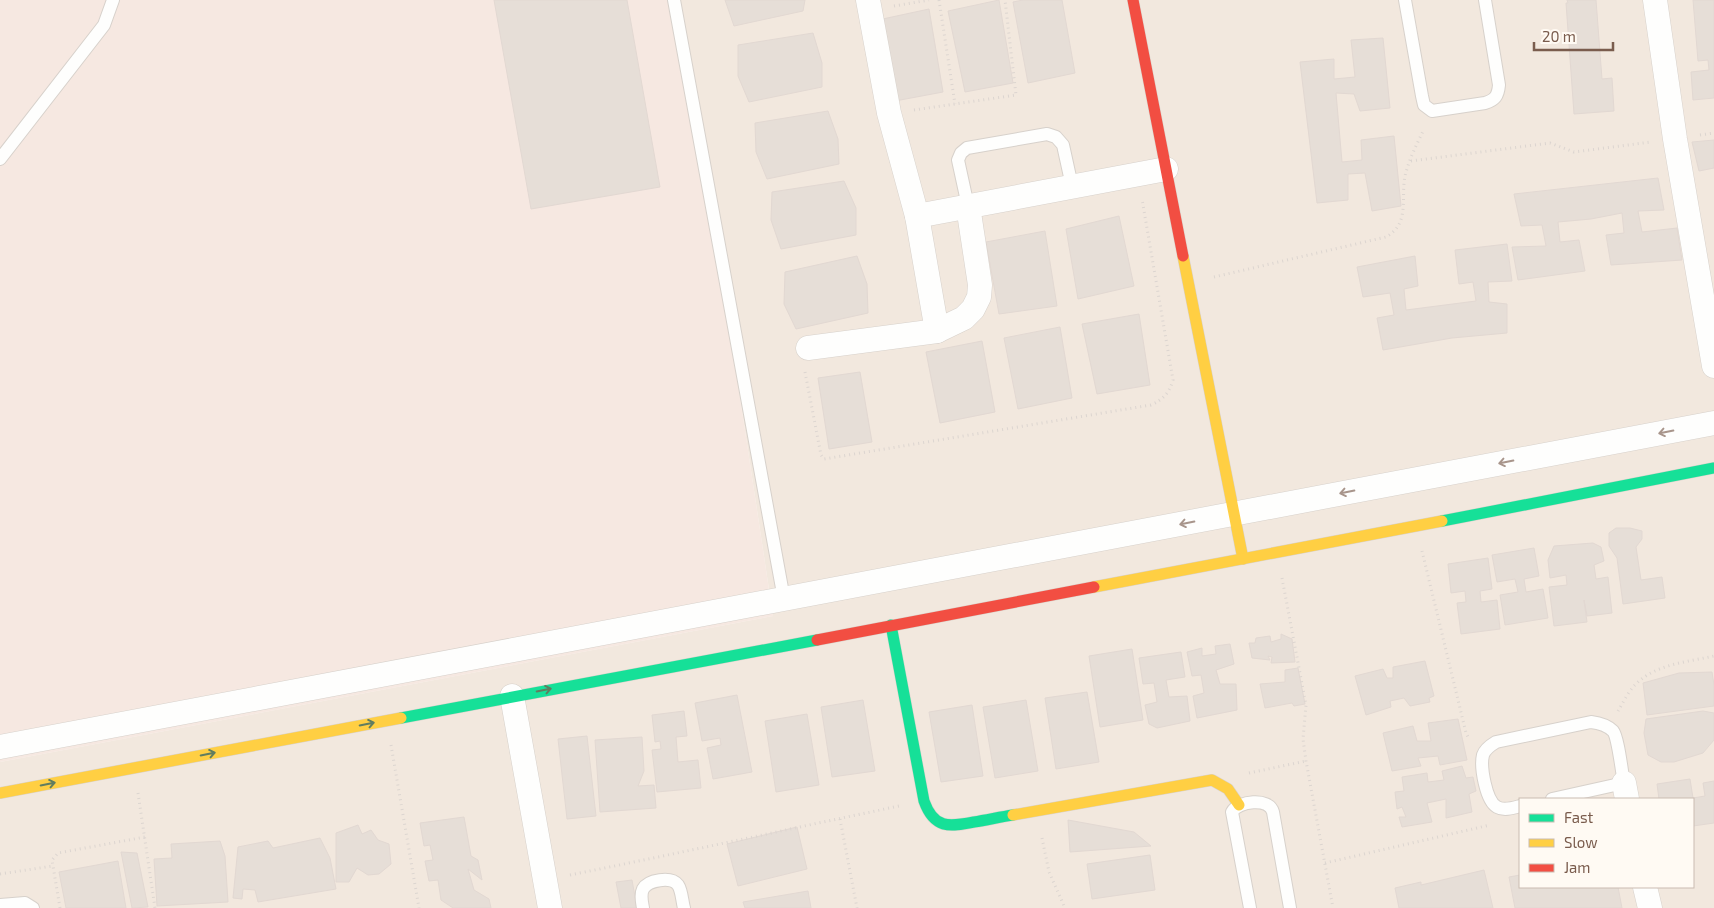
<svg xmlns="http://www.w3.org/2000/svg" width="1714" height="908" font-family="'Exo 2',sans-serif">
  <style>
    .residential { fill: #f2e8de; fill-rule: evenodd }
    .commercial { fill: #f6e8e1 }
    .building { fill: #e6ded7; stroke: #e2d8d2 }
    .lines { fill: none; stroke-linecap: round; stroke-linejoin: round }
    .lane-casing { stroke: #d7d1cb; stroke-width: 14 }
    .street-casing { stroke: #d7d1cb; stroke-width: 25 }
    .fast-casing { stroke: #d9d2cb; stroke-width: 12 }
    .slow-casing { stroke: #d9d2cb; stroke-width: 12 }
    .jam-casing { stroke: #d9d2cb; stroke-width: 12 }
    .path { stroke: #dcd5d0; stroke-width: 3; stroke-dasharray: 1 4; stroke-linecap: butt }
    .lane { stroke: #fefefd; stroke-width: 12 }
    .street { stroke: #fefefd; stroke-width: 24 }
    .fast { stroke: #16e098; stroke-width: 11 }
    .slow { stroke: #ffcf43; stroke-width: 11 }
    .jam { stroke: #f24e42; stroke-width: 11 }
    .oneway { stroke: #a8958b }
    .oneway2 { stroke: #617d60 }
  </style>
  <rect width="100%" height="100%" fill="#f9f5f0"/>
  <path class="residential" d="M680,0H1714V908H0V762L773,616ZM1520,799H1693V887H1520Z"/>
  <polygon class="commercial" points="0,0 680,0 773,616 0,762"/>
  <g class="building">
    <polygon points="494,0 627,0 660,187 531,209"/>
    <polygon points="725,0 805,0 803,11 734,26"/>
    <polygon points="999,0 1013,83 965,92 948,11"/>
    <polygon points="1023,0 1062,0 1075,73 1028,83 1013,2"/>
    <polygon points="1567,0 1596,0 1602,79 1612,78 1614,111 1574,114 1566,3 1568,3"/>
    <polygon points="1693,0 1714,0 1714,98 1693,100 1691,72 1709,70 1708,60 1698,61"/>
    <polygon points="929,9 943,92 895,101 878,20"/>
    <polygon points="813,33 822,63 822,87 749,102 738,76 738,45"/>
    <polygon points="1383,38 1390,108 1360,111 1354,94 1336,93 1342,162 1362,160 1361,140 1394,136 1401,206 1372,211 1365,173 1348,174 1348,200 1317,203 1300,62 1334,59 1334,79 1355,77 1351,40"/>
    <polygon points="828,111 838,139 839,164 767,179 756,152 755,123"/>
    <polygon points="1714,140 1714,168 1699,171 1692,142"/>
    <polygon points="1658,178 1664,210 1638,211 1642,232 1677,228 1682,260 1611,265 1606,235 1624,233 1622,213 1591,219 1558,222 1560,242 1579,240 1585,271 1518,280 1512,247 1546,246 1542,225 1521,226 1514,194"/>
    <polygon points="844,181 856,208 856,235 781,249 771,220 772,192"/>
    <polygon points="1119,216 1134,286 1078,299 1066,229"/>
    <polygon points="1045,231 1057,306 999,314 986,242"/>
    <polygon points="1507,244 1512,281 1488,282 1489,302 1507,304 1507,333 1452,338 1383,350 1377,318 1394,315 1390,293 1363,297 1357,267 1415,256 1418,286 1404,289 1406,310 1476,301 1473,282 1459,284 1455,250"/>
    <polygon points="857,256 867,284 868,313 796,329 784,304 785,272"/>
    <polygon points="1139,314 1150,385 1097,394 1082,324"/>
    <polygon points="1060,327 1072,398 1018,409 1004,338"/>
    <polygon points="982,341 995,412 940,423 926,352"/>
    <polygon points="860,372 872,442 829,449 818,378"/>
    <polygon points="1616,528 1630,528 1642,531 1642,539 1636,547 1641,580 1662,577 1665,598 1623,604 1617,558 1609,546 1609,533"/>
    <polygon points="1593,543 1601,547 1604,561 1594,565 1596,579 1608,577 1612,613 1587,616 1584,600 1587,622 1554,626 1549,587 1567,585 1566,575 1550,578 1548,560 1554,546"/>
    <polygon points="1534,548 1539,576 1524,579 1526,592 1543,589 1548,618 1505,625 1500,595 1518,592 1515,579 1497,582 1492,555"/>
    <polygon points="1488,558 1492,589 1480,591 1481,602 1497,600 1500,629 1461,634 1457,603 1466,602 1465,591 1451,593 1448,564"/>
    <polygon points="1281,634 1292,639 1295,662 1271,663 1272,657 1268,656 1270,660 1252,658 1249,643 1255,643 1256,638 1270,636 1271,642 1281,639"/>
    <polygon points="1230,644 1234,664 1216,670 1220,684 1236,684 1237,710 1197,718 1193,696 1204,693 1201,675 1192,676 1187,652 1202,648 1202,656 1216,654 1215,646"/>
    <polygon points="1132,649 1143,720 1100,727 1089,656"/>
    <polygon points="1181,652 1185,677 1166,680 1169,697 1187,696 1190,721 1157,728 1149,724 1145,705 1157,702 1154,683 1143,684 1139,658"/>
    <polygon points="1425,661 1434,696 1429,698 1430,702 1410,706 1404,698 1390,701 1391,707 1366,715 1355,676 1383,669 1387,678 1393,678 1393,667"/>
    <polygon points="1298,668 1305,704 1294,706 1292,703 1265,708 1260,684 1285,682 1285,670"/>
    <polygon points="1712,672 1714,685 1714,706 1647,715 1643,683 1679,673"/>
    <polygon points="1087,692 1099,762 1056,769 1045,698"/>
    <polygon points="737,695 752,772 713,779 707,748 721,745 720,738 702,741 695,703"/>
    <polygon points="863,700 875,771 832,777 821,707"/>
    <polygon points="1026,700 1038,771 995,778 983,707"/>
    <polygon points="972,705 983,776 941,782 929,712"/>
    <polygon points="684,711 687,736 676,737 678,762 698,760 701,788 657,792 652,750 661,749 660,741 655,742 652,715"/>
    <polygon points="1703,711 1714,713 1714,740 1703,753 1674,762 1661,762 1648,755 1644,733 1646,719"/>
    <polygon points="807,714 819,785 776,792 765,721"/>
    <polygon points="1458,719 1467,760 1440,765 1438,756 1418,758 1421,766 1392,771 1383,733 1413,726 1417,741 1431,741 1428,723"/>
    <polygon points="587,736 596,816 567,819 558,739"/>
    <polygon points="642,737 644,771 638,786 654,785 656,808 600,812 595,740"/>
    <polygon points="1462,766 1466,778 1473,777 1476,791 1469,794 1472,812 1446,818 1446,799 1427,803 1432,822 1402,827 1399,817 1406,817 1402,807 1397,809 1395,792 1404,791 1402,777 1427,773 1428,782 1444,780 1442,771"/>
    <polygon points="1690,779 1693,798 1705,796 1703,783 1714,781 1714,823 1693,826 1693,799 1659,799 1657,784"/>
    <polygon points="464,817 471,856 478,860 482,880 468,869 474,890 489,899 491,908 453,908 441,900 438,880 429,881 425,861 433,860 430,845 424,846 420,823"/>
    <polygon points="1068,820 1134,832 1151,846 1070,852"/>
    <polygon points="358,825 362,834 371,830 378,840 389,844 391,864 379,874 368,875 357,868 349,882 336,882 336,833"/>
    <polygon points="797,827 807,869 738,886 727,844"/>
    <polygon points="320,838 330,858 336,889 258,902 255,890 243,889 242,899 233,898 238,847 268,841 273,848"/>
    <polygon points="220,841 225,856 228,902 157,906 154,859 172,858 171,844"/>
    <polygon points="121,852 137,853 148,907 132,908"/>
    <polygon points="1150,855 1155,890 1092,899 1087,864"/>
    <polygon points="118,861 126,908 66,908 59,872"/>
    <polygon points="1484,870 1493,908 1399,908 1395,888 1421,882 1421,885"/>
    <polygon points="1520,875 1520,887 1618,887 1622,908 1515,908 1509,877"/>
    <polygon points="632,880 637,908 621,908 616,882"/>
    <polygon points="808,891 811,908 745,908 743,902"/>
  </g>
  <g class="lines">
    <g class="lane-casing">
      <g id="lane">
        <polyline points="674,0 784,599"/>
        <path d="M1405,0L1422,96L1424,105L1432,111L1485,103C1495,100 1498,96 1499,85L1485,0"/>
        <polyline points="0,159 104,25 113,0"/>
        <polyline points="968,206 958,160 961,153 967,148 1047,134 1056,137 1063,145 1072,186"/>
        <path d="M1520,806C1513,808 1504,811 1497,807C1486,801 1480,767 1483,755C1485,749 1491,745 1496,742L1591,722C1599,723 1607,725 1613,731C1618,737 1622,773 1624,783L1552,799"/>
        <polyline points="0,905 25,903 33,908"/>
        <path d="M643,908C642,902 640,895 643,889C648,880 671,876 678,885C682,891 682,901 684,908"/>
        <path d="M1250,908L1232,812C1238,801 1269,797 1273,812L1290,908"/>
      </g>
    </g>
    <g class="street-casing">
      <g id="street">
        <polyline points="868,0 889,113 917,216 937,331"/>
        <polyline points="1655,0 1675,139 1714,366"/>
        <polyline points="917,216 1166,169"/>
        <polyline points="808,348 937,331 964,318 973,309 979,297 980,285 968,206"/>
        <polyline points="512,696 550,908"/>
        <polyline points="0,747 1714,423"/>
        <polyline points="1624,783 1627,799"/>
        <polyline points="1645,887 1650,908"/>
      </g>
    </g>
    <g class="fast-casing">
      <g id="fast">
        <polyline points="1442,521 1714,468"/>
        <path d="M891,625L924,801C934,829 949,827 974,822C987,820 1000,817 1013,815"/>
        <polyline points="401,718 817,640"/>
      </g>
    </g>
    <g class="slow-casing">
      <g id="slow">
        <polyline points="1183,256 1243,559"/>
        <polyline points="1094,587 1442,521"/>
        <polyline points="0,793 401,718"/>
        <polyline points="1013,815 1212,780 1228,789 1239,805"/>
      </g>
    </g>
    <g class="jam-casing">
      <g id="jam">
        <polyline points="1133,0 1183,256"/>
        <polyline points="817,640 1094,587"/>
      </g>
    </g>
    <g class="path">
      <polyline points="939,0 955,104"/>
      <polyline points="894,6 929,0"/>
      <polyline points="914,110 1016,95 1005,0"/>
      <polyline points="1700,135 1714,133"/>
      <polyline points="1411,161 1550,143 1574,152 1651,142"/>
      <path d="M1214,277L1386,237C1413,222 1398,193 1407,169C1411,155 1418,142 1424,129"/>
      <path d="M805,372L821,455L824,459L1151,405C1164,399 1169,393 1173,380L1142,199"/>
      <polyline points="1422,551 1466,733 1469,739"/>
      <polyline points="1282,578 1306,705 1303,739 1306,761 1333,908"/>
      <path d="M1618,711C1623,703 1628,692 1635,685C1655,664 1687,662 1714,656"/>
      <polyline points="391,745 419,908"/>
      <polyline points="1249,773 1306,761"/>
      <polyline points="138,793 155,908"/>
      <polyline points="840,819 857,908"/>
      <polyline points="1042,838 1049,872 1065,908"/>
      <polyline points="1325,863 1490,825"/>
      <polyline points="0,874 53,866"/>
      <path d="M570,875C680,853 789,829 899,806"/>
      <polyline points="60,908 52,860 58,853 145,837"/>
    </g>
    <use href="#lane" class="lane"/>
    <use href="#street" class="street"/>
    <use href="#fast" class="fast"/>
    <use href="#slow" class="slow"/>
    <use href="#jam" class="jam"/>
  </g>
  <defs><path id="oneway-shaft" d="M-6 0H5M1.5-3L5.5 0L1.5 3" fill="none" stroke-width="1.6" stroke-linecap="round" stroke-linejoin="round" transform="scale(1.25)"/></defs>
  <g class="oneway">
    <use href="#oneway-shaft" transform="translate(1666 432) rotate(169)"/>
    <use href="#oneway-shaft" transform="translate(1506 462) rotate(169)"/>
    <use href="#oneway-shaft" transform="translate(1347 492) rotate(169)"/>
    <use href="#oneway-shaft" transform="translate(1187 523) rotate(169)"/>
  </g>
  <g class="oneway2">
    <use href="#oneway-shaft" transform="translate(544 690) rotate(-11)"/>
    <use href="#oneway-shaft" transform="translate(367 724) rotate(-11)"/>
    <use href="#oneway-shaft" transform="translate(208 754) rotate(-11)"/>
    <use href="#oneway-shaft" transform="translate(48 784) rotate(-11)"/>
  </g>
  <rect x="1519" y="798" width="175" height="90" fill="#fffaf3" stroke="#cabbb1"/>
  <rect x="1529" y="814" width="25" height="8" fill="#16e098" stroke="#cabbb1"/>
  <text x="1564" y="823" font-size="15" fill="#7a5c4d">Fast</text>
  <rect x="1529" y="839" width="25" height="8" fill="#ffcf43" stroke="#cabbb1"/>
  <text x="1564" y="848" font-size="15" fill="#7a5c4d">Slow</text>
  <rect x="1529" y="864" width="25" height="8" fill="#f24e42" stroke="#cabbb1"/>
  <text x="1564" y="873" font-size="15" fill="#7a5c4d">Jam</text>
  <path d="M1534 42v8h79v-8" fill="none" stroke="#7a5c4d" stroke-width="2.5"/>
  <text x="1542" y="42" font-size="15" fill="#7a5c4d" stroke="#fffaf3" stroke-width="4" paint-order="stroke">20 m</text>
</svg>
